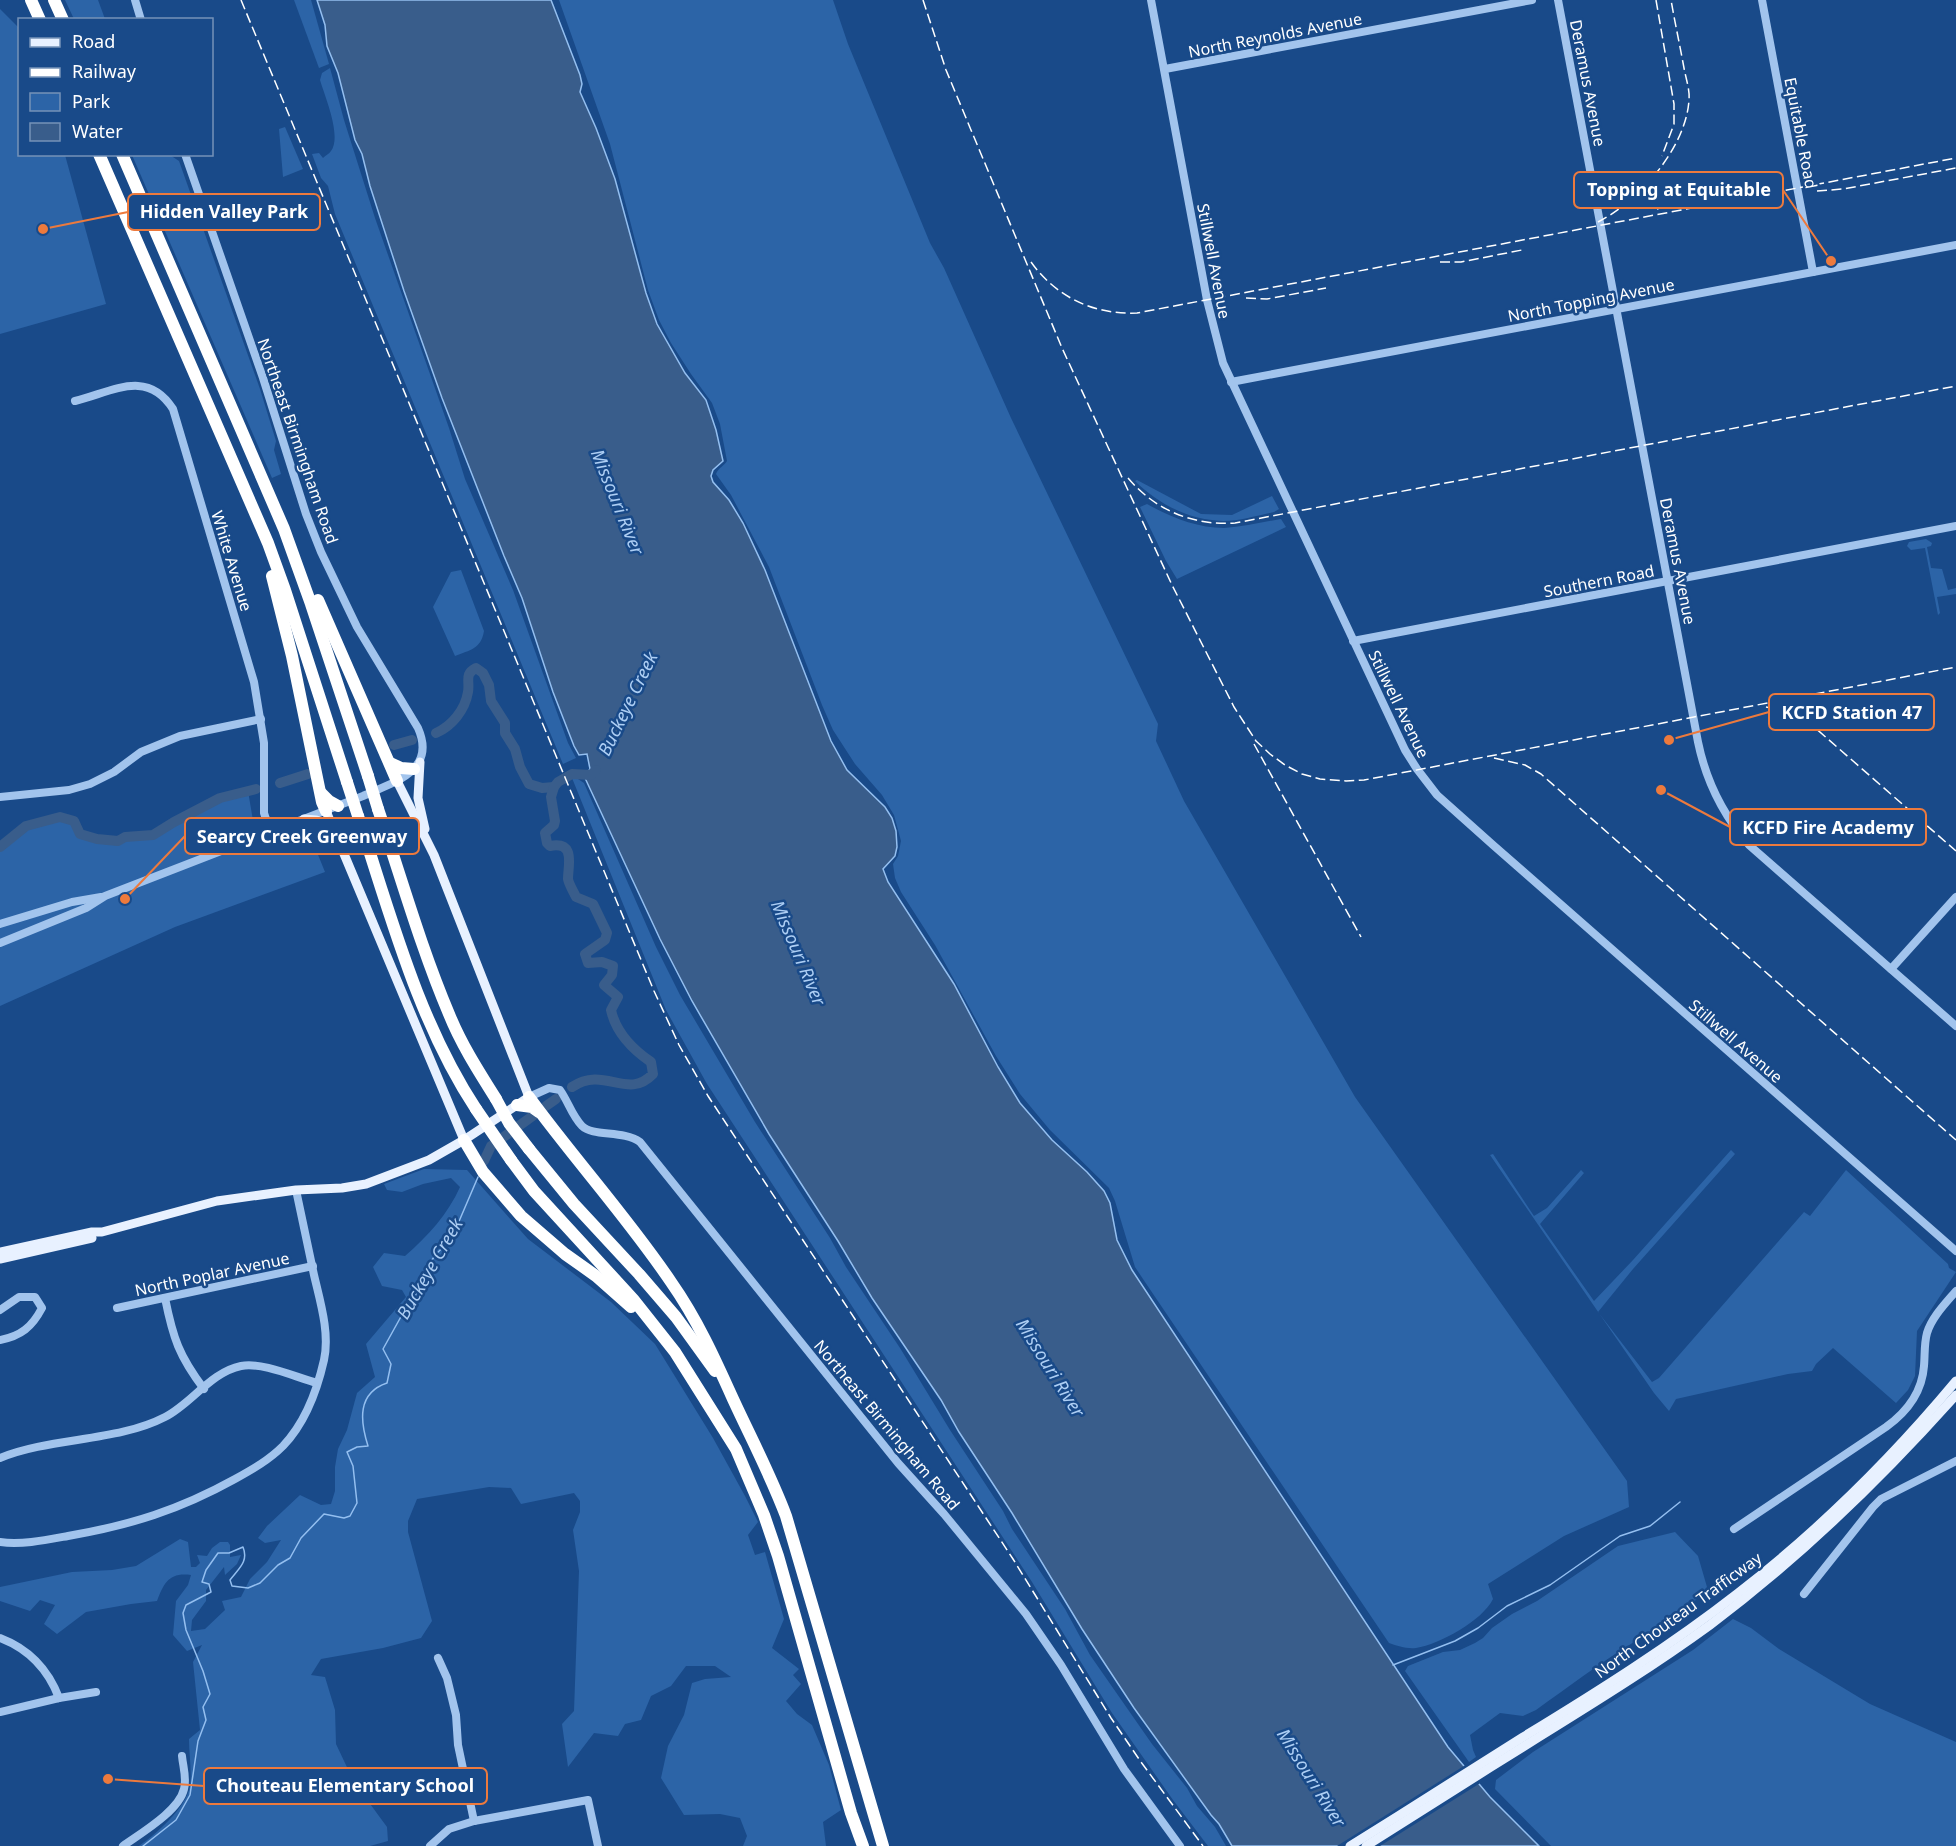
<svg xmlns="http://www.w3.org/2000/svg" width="1956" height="1846" font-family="'Noto Sans',sans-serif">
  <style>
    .green { fill: #2c64a7 }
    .water { fill: #395d8b; stroke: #94bff0; stroke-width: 1.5 }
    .pier { fill: #194a89 }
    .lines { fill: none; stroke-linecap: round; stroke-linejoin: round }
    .stream { stroke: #94bff0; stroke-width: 1.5 }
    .river { stroke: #395d8b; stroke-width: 10 }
    .minor { stroke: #a2c4ed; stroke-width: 8 }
    .major { stroke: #e8f1ff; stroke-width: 9 }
    .highway { stroke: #fff; stroke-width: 12 }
    .rail { stroke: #fff; stroke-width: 1.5; stroke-dasharray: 10 4.5; stroke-linecap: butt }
    .highway-bridge { stroke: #fff; stroke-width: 12 }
    .labels { text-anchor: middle; stroke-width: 5; stroke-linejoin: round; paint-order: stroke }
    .street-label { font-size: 16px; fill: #fff; stroke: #194a89 }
    .water-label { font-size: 18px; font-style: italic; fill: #adcef4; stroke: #194a89 }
    .leader { fill: none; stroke: #ed7a3d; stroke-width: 2 }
    .callout-dot { fill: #ed7a3d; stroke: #194a89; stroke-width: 2 }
    .callout { fill: #194a89; stroke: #ed7a3d; stroke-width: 2 }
    .callout-label { font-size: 18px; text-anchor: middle; font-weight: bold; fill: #fff }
  </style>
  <rect width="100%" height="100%" fill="#194a89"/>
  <g class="green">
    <polygon points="65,0 98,0 105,19 74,19"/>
    <polygon points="294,0 311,0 329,64 319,68"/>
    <path d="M559,0H833L848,44L930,243L944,268L1011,418L1158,724L1156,741L1184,801L1355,1097L1627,1481L1629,1507L1564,1536L1488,1584L1493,1599C1482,1621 1440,1644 1416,1648C1406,1649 1398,1646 1389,1643L1145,1282L1135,1267L1115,1201L1109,1188L1050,1130L1020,1094L996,1056L935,945L901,892L895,878L893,864L898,856L901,841L894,815L882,795L855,764L833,730L822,705L769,567L731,495L716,474C718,468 724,466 727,461L720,424L712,403L691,374L671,343L659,320L648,290L610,144Z"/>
    <polygon points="0,9 19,28 20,154 65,155 106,304 0,334"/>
    <path d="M330,68L344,120L375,218L449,428L465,479L513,590L568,743L576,758L563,764L335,214L328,186L321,178L312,154L319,153L323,158C326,155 329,154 331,151C342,136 325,97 320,80L322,73Z"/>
    <polygon points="285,127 303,169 283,177 279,129"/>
    <polygon points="132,155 170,155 179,161 260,389 276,441 274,450 281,474 272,478"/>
    <path d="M1137,480L1201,514L1232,515L1272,496L1279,509L1274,512C1258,515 1240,521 1223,521C1189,520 1158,504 1135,481Z"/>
    <path d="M1147,504C1170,517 1197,528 1224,528C1243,527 1262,522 1281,519L1286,527L1177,579L1166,561L1140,507Z"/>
    <polygon points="1926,539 1932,543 1931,546 1927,547 1931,568 1942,569 1948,590 1956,588 1956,594 1937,597 1940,613 1938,615 1925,548 1911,550 1907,546 1909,542"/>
    <path d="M461,570L484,631C481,649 470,650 455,656L433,607L451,572Z"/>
    <polygon points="575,777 584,783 656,947 680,995 755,1122 830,1238 846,1267 900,1348 950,1430 1003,1511 1012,1529 1065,1609 1090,1655 1152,1744 1187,1788 1197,1806 1215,1827 1226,1846 1208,1846 1173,1800 1112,1713 1032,1582 707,1084 666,1010 572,778"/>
    <polygon points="248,791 258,850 308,830 325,872 175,927 0,1006 0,847 26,826 60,817 74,821 80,834 97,839 118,841 125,837 153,835 174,822 220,798"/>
    <polygon points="1731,1150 1735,1154 1633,1269 1598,1312 1652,1382 1659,1378 1804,1212 1810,1216 1846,1170 1948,1264 1949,1268 1956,1272 1917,1331 1915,1376 1908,1390 1896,1403 1833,1348 1816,1364 1812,1371 1788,1374 1676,1399 1669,1411 1654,1393 1490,1155 1493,1154 1534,1216 1547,1208 1581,1170 1584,1173 1540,1224 1594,1301 1633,1260"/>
    <path d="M424,1169L467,1170L528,1239L611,1302L655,1344L713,1438L745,1496L758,1522L748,1535L755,1555L765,1552L784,1619L772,1648L799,1669L793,1675L801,1684L786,1701L797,1714L812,1725L829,1765L841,1810L823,1822L826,1846H743L747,1836L740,1818L720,1814L684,1815L661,1778L668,1746L684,1715L692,1683L705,1679L731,1677L715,1666H686L671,1686L651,1696L641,1720L625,1724L618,1736L594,1733L568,1767L562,1724L574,1711L579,1571L573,1530L580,1512V1501L574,1493L521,1504L511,1488L489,1487L417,1499L408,1521V1532L432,1621L421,1638L383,1648L321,1659L311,1675L325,1677L335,1710L336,1744L354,1782L387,1827L388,1841L370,1846H139C156,1834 186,1808 190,1786C192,1772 189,1754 189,1739L200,1730L193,1662L202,1645L187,1651L173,1635L176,1601L188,1585L191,1575C169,1572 164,1583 157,1601L131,1604L86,1612L57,1634L44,1624L55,1605L40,1600L30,1611L0,1601V1587L72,1572L112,1570L136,1566L180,1539L188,1542L191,1567H196L200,1563L197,1555L207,1556L212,1548L220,1542H228L230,1545V1557L241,1555L237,1564L225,1575L224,1567L206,1590V1601L192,1620L191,1631L205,1629L225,1610L222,1601L241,1597L250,1579L267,1562L281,1540L265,1543L258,1538L267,1526L300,1495L321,1505L331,1504L335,1491V1467L338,1449L347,1430L357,1393L375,1377L366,1344L406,1297L402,1290L382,1286L373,1267L384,1253L405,1256C428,1236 448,1214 460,1187L451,1178L423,1184L402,1192L387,1190L384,1184Z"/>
    <path d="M1675,1532L1698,1556L1707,1587C1689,1612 1659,1625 1634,1642C1600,1663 1568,1687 1536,1710L1523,1716L1500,1713L1470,1735L1473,1750L1476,1757L1469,1762L1405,1671L1408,1666L1443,1652L1460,1650L1475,1643L1483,1638L1492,1628L1512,1614L1537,1601L1618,1546Z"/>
    <polygon points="1733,1619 1751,1628 1779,1649 1870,1704 1956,1742 1956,1846 1551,1846 1495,1789 1496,1780 1533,1752 1693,1650"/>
  </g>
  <polygon class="water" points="317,0 551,0 580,75 582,84 580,92 596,128 615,179 646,293 657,324 685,373 706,400 716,430 723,461 713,470 711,476 713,482 729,500 743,523 765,570 831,741 847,770 885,807 892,818 896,831 897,847 895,856 883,869 888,882 954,984 998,1067 1020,1103 1052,1140 1087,1172 1104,1191 1110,1203 1117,1240 1132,1270 1448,1747 1490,1797 1539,1846 1232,1846 1219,1824 1211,1815 1134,1708 1082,1629 1012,1513 959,1432 941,1400 872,1298 838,1241 769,1134 692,1001 660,939 585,778 586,774 590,769 587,754 579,755 574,746 553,692 522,598 504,556 442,398 404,291 370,186 362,154 355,140 338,73 327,46 325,25"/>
  <polygon class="pier" points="1467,1764 1482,1782 1380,1846 1337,1846"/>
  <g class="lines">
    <g class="stream">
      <polyline points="1393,1665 1455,1641 1478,1628 1507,1606 1550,1585 1620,1536 1650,1526 1680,1502"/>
      <path d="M143,1846L176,1820L190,1795L198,1741L206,1720L203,1707L210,1694L203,1671L186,1630L183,1613L186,1605L211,1592L209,1584L202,1582L206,1570L218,1553H229L243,1547C249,1562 238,1569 230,1580L232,1586L248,1588L260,1583L278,1565L290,1558L301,1538L324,1514L344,1518L350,1516L357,1503L353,1466L347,1452L357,1447L368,1446C360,1421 357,1393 387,1383L391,1364L383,1349L403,1313L412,1303L429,1264L437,1253L451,1240L478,1177"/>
    </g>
    <g class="river">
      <path d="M436,733C452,726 465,710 468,692C470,681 464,674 476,668L483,673L489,685L491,701L505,723V733L515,749L520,767L529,784L542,788L554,787"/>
      <polyline points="394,745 412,740"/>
      <polyline points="280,783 308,774"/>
      <polyline points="0,847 26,826 60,817 74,821 80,834 97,839 118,841 125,837 153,835 174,822 220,798 256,789"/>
      <path d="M572,1087C605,1065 627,1101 653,1074L651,1062C632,1049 616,1033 611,1010L618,997L604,985L612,975L613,966L602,962L588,963L585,954L605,940L607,933L593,904L576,897C574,892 569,885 568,879C568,865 576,841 550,846L547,843L545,833L554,825L555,821L551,797L554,787L558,782L572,774L591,775L596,770"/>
      <polyline points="546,1106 556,1099"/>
      <polyline points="484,1161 491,1146 534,1115"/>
    </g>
    <g class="minor">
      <polyline points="135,0 141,20"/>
      <polyline points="1151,0 1207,300 1223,363 1405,750 1417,769 1437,795 1493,845 1956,1251"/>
      <path d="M1558,0L1698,742C1706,781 1723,815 1749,845L1956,1026"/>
      <polyline points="1762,0 1813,272"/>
      <polyline points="1165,69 1532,0"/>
      <polyline points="1231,382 1956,245"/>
      <path d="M75,401C112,392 147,368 173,409L254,682L264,743V813L270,831"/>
      <polyline points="1353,641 1956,526"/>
      <polyline points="0,797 69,790 90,784 114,772 141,752 180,736 261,719"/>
      <polyline points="0,924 72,902 101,897"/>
      <path d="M0,943L86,908L105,896L363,796C394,782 437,771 418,728L357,627L321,552L306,514L263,378L185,154"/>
      <polyline points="1891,969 1956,897"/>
      <path d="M529,1097L549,1088L560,1090C568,1101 572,1116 582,1126C593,1137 623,1130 640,1142L898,1463L944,1514L1026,1614L1061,1665L1124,1769L1180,1846"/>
      <path d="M165,1298C173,1338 179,1356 204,1389"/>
      <polyline points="117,1308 313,1266"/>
      <path d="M0,1310L19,1297H35L42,1308C32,1327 21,1336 0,1340"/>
      <path d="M0,1458C51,1437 117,1442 165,1417C191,1404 211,1372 241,1366C263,1362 295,1377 317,1383"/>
      <path d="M1734,1529L1886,1427C1907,1412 1922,1393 1924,1366C1925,1355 1924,1344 1927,1333C1932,1317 1945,1304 1956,1291"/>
      <path d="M0,1542C22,1545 46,1540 68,1536C131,1525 179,1510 235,1479C253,1469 269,1460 283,1446C305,1423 317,1391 324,1360C330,1333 320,1301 314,1275C308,1247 302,1218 296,1190"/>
      <polyline points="1804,1594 1873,1507 1881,1499 1956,1461"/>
      <path d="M0,1638C29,1649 48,1669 59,1698"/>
      <polyline points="438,1658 447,1678 456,1715 458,1745 474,1821"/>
      <polyline points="0,1712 59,1698 96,1692"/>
      <path d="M123,1846C141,1833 179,1811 184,1789C187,1778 183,1767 182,1756"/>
      <polyline points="430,1846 449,1829 474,1821 588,1800 598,1846"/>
    </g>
    <g class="major">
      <polyline points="420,762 418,798 425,829"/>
      <polyline points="326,811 464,1140"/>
      <polyline points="304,819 316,820 333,827"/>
      <polyline points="0,1252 92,1232 102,1232 217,1201 296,1190 342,1188 366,1184 429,1160 464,1140 529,1097 434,855 397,781"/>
      <polyline points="0,1259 92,1238"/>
      <path d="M1350,1846C1408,1810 1466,1773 1523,1737C1597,1692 1670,1646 1738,1593C1818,1531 1891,1459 1956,1381"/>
      <path d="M1366,1846C1423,1810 1481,1773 1539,1737C1597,1701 1655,1665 1710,1625C1801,1557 1881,1479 1956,1395"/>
    </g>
    <g class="highway">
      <polyline points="31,0 40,20"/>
      <polyline points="54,0 63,20"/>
      <polyline points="99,154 268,543 285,590 347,782"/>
      <polyline points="122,154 284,529 311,604 368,776"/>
      <polyline points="272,576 292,656 322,802 326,811"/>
      <polyline points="318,600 397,781"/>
      <polyline points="390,763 401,768 414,769"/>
      <polyline points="321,793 329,801 338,806"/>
      <path d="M378,809C401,877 421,948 449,1014C461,1044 479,1072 496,1099"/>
      <path d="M358,816C391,916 418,1021 476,1109"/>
      <path d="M529,1097C575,1160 628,1218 671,1282C697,1319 715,1359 733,1399C751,1438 771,1476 786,1516L883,1846"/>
      <polyline points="517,1105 532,1107 539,1112"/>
      <polyline points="464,1140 483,1172 521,1216 565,1254 596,1276 631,1307"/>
      <polyline points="529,1149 574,1204 639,1274 676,1317 715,1371"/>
      <polyline points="511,1160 534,1191 633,1299 675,1352 736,1449 764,1515 778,1556 851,1813 863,1846"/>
    </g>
    <g class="rail">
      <polyline points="241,0 654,991 679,1045 708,1096 1013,1559 1111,1718 1141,1762 1203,1846"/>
      <polyline points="923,0 946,70 1062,348 1172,585 1234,707 1256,741 1270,754 1285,765 1302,774 1320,779 1346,781 1364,780 1956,667"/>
      <polyline points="1656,0 1674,104 1674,124 1662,156"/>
      <polyline points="1817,191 1843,189 1956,168"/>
      <polyline points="1657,209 1679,201 1771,184"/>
      <path d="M1598,222C1639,201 1686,148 1689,100C1690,90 1686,79 1684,68C1680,46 1675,23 1671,0"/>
      <path d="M1031,262C1056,297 1094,315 1137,313L1956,158"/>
      <polyline points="1440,262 1461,262 1522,250"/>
      <polyline points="1246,298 1267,299 1326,288"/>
      <path d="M1128,478C1155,510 1193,526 1235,523L1956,386"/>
      <polyline points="1766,707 1789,712 1813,726 1956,851"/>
      <polyline points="1254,744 1361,937"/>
      <polyline points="1494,758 1525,765 1541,774 1956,1140"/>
    </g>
    <g class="highway-bridge">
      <polyline points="368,776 378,809"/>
      <polyline points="347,782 358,816"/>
      <polyline points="496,1099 509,1123 529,1149"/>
      <polyline points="476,1109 511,1160"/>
    </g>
  </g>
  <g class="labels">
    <g class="street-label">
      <text transform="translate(1275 35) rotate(-11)" y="6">North Reynolds Avenue</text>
      <text transform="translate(1588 83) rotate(79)" y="6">Deramus Avenue</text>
      <text transform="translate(1801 133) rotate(79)" y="6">Equitable Road</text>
      <text transform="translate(1214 261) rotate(79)" y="6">Stillwell Avenue</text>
      <text transform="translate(1591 300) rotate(-11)" y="6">North Topping Avenue</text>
      <text transform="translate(298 441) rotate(71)" y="6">Northeast Birmingham Road</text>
      <text transform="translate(232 561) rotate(73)" y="6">White Avenue</text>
      <text transform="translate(1678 561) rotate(79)" y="6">Deramus Avenue</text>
      <text transform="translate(1599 581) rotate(-11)" y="6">Southern Road</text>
      <text transform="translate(1399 704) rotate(64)" y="6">Stillwell Avenue</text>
      <text transform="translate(1736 1041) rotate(41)" y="6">Stillwell Avenue</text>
      <text transform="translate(212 1274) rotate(-12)" y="6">North Poplar Avenue</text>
      <text transform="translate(887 1425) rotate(50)" y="6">Northeast Birmingham Road</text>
      <text transform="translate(1678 1615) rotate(-36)" y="6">North Chouteau Trafficway</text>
    </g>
    <g class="water-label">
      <text transform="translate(617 502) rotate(68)" y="6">Missouri River</text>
      <text transform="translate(628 704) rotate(-64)" y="6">Buckeye Creek</text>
      <text transform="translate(798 953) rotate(67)" y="6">Missouri River</text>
      <text transform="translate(430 1269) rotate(-60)" y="6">Buckeye Creek</text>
      <text transform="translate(1050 1368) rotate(58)" y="6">Missouri River</text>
      <text transform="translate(1311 1778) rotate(58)" y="6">Missouri River</text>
    </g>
  </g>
  <path class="leader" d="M1831 261L1783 190M43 229L128 212M1669 740L1769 712M1661 790L1730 827M125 899L185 836M108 1779L204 1786"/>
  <g class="callout-dot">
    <circle cx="1831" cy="261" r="6"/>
    <circle cx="43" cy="229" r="6"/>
    <circle cx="1669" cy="740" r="6"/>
    <circle cx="1661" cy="790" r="6"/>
    <circle cx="125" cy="899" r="6"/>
    <circle cx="108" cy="1779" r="6"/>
  </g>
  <g class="callout">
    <rect x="1574" y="172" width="209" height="36" rx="6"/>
    <rect x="128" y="194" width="192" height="36" rx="6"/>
    <rect x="1769" y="694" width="165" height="36" rx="6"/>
    <rect x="1730" y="809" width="196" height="36" rx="6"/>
    <rect x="185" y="818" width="234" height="36" rx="6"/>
    <rect x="204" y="1768" width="283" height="36" rx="6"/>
  </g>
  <g class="callout-label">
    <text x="1679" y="196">Topping at Equitable</text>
    <text x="224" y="218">Hidden Valley Park</text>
    <text x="1852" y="719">KCFD Station 47</text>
    <text x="1828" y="834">KCFD Fire Academy</text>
    <text x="302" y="843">Searcy Creek Greenway</text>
    <text x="345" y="1792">Chouteau Elementary School</text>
  </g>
  <rect x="18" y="18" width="195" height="138" fill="#194a89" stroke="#7592b8" stroke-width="1.5"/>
  <rect x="30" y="38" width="30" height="9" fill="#e8f1ff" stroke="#7592b8" stroke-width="1.5"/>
  <text x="72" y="48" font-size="18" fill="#ffffff">Road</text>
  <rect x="30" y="68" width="30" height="9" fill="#ffffff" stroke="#7592b8" stroke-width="1.5"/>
  <text x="72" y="78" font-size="18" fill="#ffffff">Railway</text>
  <rect x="30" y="93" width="30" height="18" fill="#2c64a7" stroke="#7592b8" stroke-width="1.5"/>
  <text x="72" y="108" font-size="18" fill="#ffffff">Park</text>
  <rect x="30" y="123" width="30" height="18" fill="#395d8b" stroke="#7592b8" stroke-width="1.5"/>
  <text x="72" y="138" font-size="18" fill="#ffffff">Water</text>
</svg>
